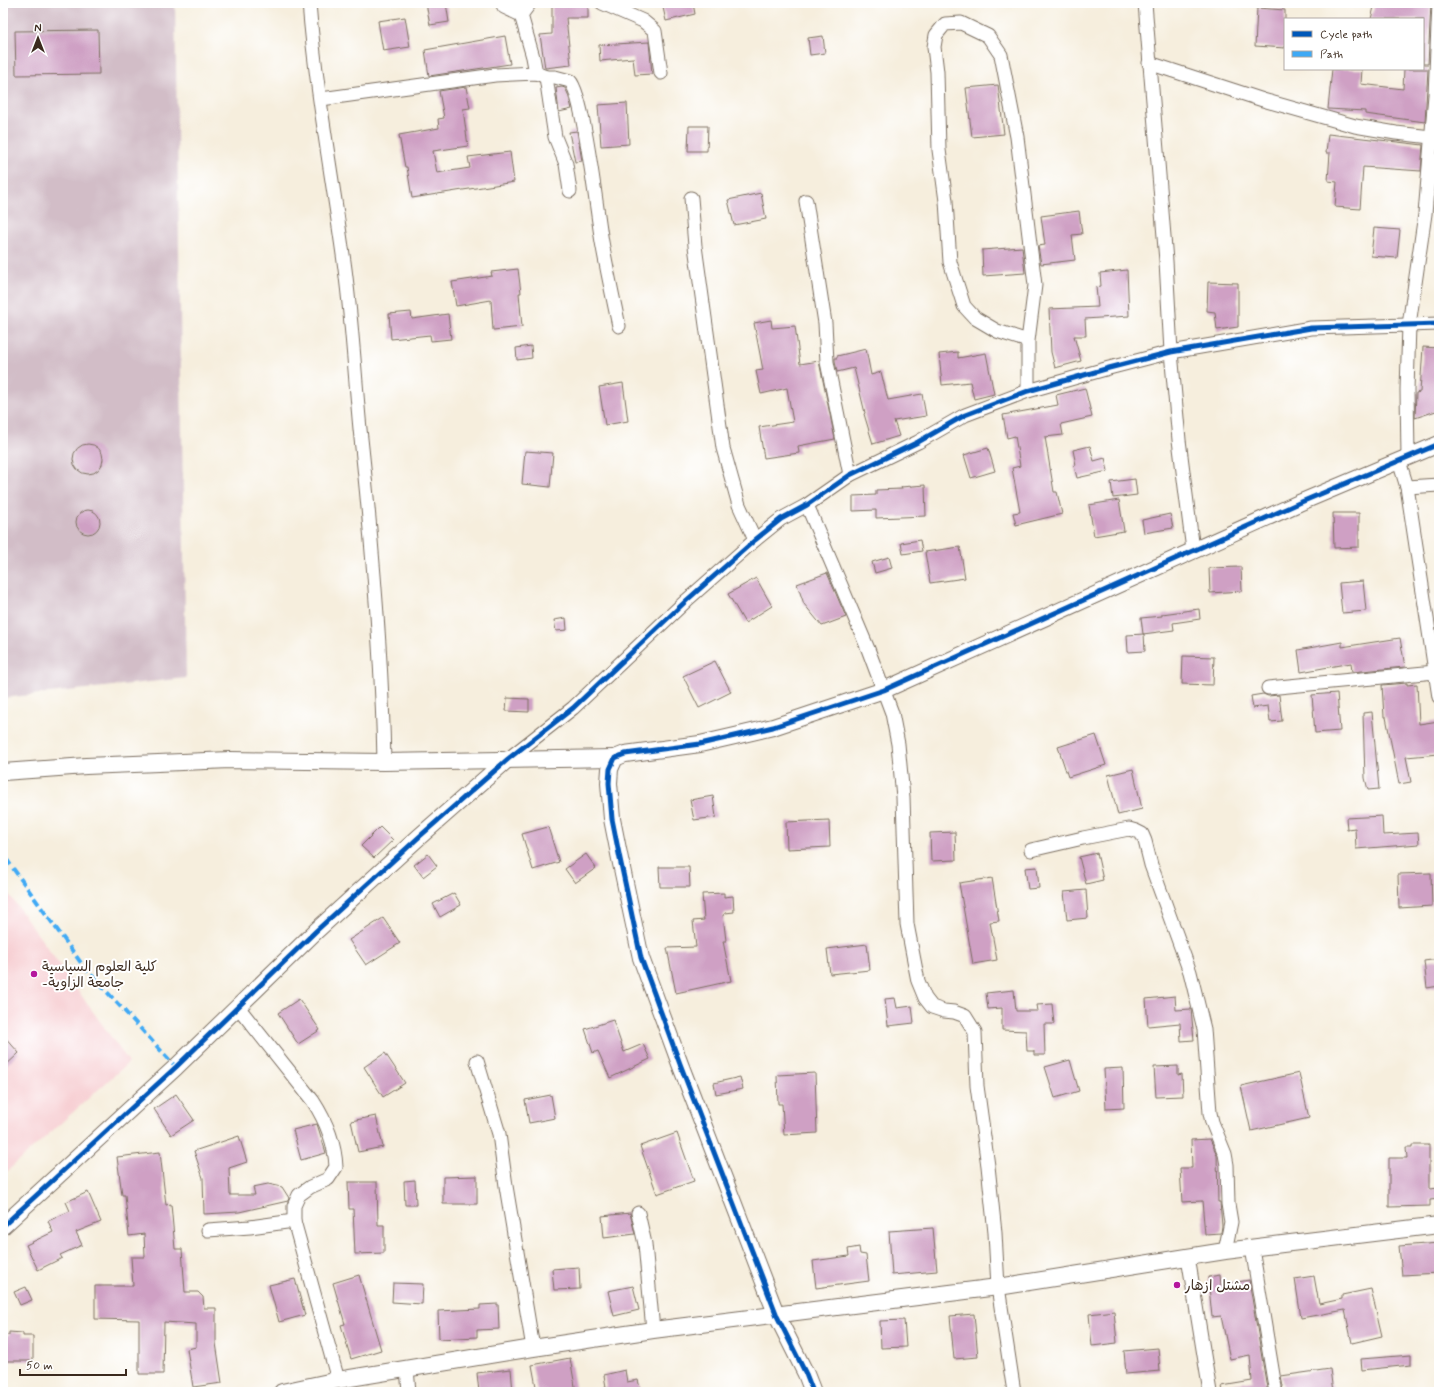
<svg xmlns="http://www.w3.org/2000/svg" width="1442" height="1395" font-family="Mynerve,'Playpen Sans Arabic',sans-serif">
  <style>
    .built { fill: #f7cfd3 }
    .industrial { fill: #d2bdc7 }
    .building { fill: #cfa0c4 }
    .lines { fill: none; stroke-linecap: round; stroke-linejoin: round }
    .minor-casing { stroke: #7c6f61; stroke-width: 15 }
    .tertiary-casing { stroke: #7c6f61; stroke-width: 18 }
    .minor { stroke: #fff; stroke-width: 13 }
    .tertiary { stroke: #fff; stroke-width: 16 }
    .quiet { stroke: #3fa9f5; stroke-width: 4; stroke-dasharray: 8 4; stroke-linecap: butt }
    .cycleway-casing { stroke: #fff; stroke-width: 8 }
    .cycleway { stroke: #0057b8; stroke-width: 5 }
    .poi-dot { fill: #b5179e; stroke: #fff; stroke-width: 1.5 }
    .labels { text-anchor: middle; stroke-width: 4; stroke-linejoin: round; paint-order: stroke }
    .poi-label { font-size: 14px; fill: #3b2a1e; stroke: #fff; text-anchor: start }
  </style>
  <rect width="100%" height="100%" fill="#fff"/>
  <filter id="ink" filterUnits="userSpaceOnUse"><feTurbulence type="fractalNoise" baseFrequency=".025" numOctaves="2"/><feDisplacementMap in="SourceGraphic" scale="8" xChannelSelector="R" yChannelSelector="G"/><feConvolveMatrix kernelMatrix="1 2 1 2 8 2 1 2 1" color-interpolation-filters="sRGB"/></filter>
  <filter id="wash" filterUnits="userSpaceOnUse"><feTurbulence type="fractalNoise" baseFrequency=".012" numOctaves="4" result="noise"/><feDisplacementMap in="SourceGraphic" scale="16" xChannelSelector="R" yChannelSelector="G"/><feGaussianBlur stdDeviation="0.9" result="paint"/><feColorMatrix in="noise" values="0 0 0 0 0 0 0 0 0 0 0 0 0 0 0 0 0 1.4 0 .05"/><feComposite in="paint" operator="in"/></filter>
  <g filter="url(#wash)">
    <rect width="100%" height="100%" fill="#f6eedd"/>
    <polygon class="built" points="3,886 129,1062 3,1175"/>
    <polygon class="industrial" points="3,3 175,3 186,678 3,698"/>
    <g id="blocks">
      <g class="building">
        <polygon points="426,3 446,3 449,22 430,25"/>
        <polygon points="552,3 588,3 588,18 566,18 571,65 545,68 540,35 552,34"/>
        <polygon points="662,3 693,3 695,14 666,21"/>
        <polygon points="1375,3 1431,3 1428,64 1423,64 1423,19 1371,19"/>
        <polygon points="1257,8 1285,10 1285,48 1255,46"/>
        <polygon points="405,17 410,47 383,51 378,21"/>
        <polygon points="98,30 99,74 16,75 15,31"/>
        <polygon points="505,36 510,64 429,76 425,50"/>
        <polygon points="823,36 825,53 810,55 808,38"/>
        <polygon points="649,42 652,74 635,75 633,58 600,61 599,45"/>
        <polygon points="1332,69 1362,69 1361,84 1403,89 1404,69 1428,69 1425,122 1365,114 1365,111 1328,109"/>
        <polygon points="998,85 1004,134 972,137 966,88"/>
        <polygon points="466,87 470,108 463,109 468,146 433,151 437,173 470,168 468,157 510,152 514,182 412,198 407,167 405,167 399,135 439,128 438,119 444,118 439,91"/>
        <polygon points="562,87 565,88 568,94 572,109 559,112 556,88"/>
        <polygon points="627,103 629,144 601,146 598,105"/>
        <polygon points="689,126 708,126 707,151 688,151"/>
        <polygon points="577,131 582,161 575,162 569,132"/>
        <polygon points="1328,134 1423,145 1421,171 1363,167 1360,209 1335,207 1337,182 1328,181 1330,153 1326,153"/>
        <polygon points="761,193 766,219 734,225 728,200"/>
        <polygon points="1079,211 1082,234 1072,235 1075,260 1041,264 1038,246 1045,245 1041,216"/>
        <polygon points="1374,228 1400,230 1397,258 1371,256"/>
        <polygon points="1022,247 1025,273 983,276 982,250"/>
        <polygon points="518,269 521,293 519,293 522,327 493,330 491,300 456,306 452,282 492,276 491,272"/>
        <polygon points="1127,270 1129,316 1085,319 1086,336 1074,336 1081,361 1055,368 1051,352 1049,309 1098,307 1096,287 1101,286 1100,273"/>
        <polygon points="1208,282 1238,283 1238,327 1217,330 1215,312 1207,311"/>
        <polygon points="411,312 412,319 448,314 451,339 431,341 430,335 391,339 389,314"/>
        <polygon points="771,320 772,328 795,326 800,364 819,361 835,439 798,446 799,453 764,458 759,427 793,422 787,388 761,394 756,371 763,370 754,323"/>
        <polygon points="531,346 532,358 517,360 516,348"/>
        <polygon points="1423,347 1439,348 1439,410 1415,418 1416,393 1420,392"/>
        <polygon points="866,349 871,375 881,372 888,400 922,394 926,416 894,421 899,436 873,444 864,414 865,413 854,368 837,372 835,361 835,358 837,358 837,356"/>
        <polygon points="958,352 958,358 986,353 994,394 974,399 970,382 942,385 939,354"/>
        <polygon points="623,383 628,421 605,425 599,387"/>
        <polygon points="1085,388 1092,417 1061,424 1063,435 1045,437 1054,492 1057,492 1062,514 1016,525 1013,513 1020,512 1012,468 1020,466 1015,436 1007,438 1003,415 1058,405 1056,395"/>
        <circle cx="88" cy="459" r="15"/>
        <polygon points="1090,446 1094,461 1105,458 1108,471 1077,478 1074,466 1076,465 1073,450"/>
        <polygon points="988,448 995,471 971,478 964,455"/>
        <polygon points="525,451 553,453 550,487 522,484"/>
        <polygon points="1135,479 1137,495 1113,498 1111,482"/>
        <polygon points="925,485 926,516 876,518 876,510 853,511 853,496 876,495 876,490 902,489 901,487"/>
        <polygon points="1119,500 1124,531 1094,536 1089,505"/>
        <circle cx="88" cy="522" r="12"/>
        <polygon points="1333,513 1359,513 1359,547 1334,548"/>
        <polygon points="1170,514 1173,528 1144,533 1142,520"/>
        <polygon points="920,540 922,551 903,554 901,543"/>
        <polygon points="960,547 965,578 930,583 925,552"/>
        <polygon points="889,557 892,568 875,573 872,562"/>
        <polygon points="1241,567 1242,591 1210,593 1209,568"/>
        <polygon points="827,573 846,617 822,626 804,604 797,584"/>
        <polygon points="756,578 772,606 745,623 728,594"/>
        <polygon points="1363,581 1366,611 1342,613 1339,583"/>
        <polygon points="1199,609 1200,619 1173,623 1174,630 1143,634 1141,618 1162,616 1162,614"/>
        <polygon points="566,618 567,630 556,631 554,620"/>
        <polygon points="1144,634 1145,651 1128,652 1127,635"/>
        <polygon points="1400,638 1405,667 1352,672 1351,663 1301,672 1298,650 1342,642 1342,647"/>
        <polygon points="1183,656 1214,657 1213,685 1182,684"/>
        <polygon points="715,661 731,692 699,708 683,676"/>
        <polygon points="1407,683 1407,685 1417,684 1419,724 1439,721 1439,754 1406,757 1411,782 1399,784 1386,717 1384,717 1382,685"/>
        <polygon points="1337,693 1340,731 1315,733 1312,695"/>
        <polygon points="1263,694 1268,696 1279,695 1282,721 1270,722 1268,706 1253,708 1251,696"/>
        <polygon points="507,698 529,699 529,712 506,711"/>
        <polygon points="1372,712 1379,789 1368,790 1365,778 1363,713"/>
        <polygon points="1096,735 1106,765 1068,777 1058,747"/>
        <polygon points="1133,769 1142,809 1118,815 1108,775"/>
        <polygon points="713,796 716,817 694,820 690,800"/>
        <polygon points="1382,816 1383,835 1418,833 1419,844 1356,849 1355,828 1347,829 1346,818"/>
        <polygon points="829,820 830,847 787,849 786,822"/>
        <polygon points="380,827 393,840 374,858 361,846"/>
        <polygon points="548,827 559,862 533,870 522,834"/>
        <polygon points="955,832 956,860 931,861 930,833"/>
        <polygon points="1097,853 1103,880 1086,884 1079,857"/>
        <polygon points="428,854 437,866 423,877 414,865"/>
        <polygon points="586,854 596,868 575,883 565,869"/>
        <polygon points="659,867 689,867 690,887 660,887"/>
        <polygon points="1037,867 1039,888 1028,889 1025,868"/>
        <polygon points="1431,873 1432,906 1399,908 1398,874"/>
        <polygon points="992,878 999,921 990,922 997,960 973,964 959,883"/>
        <polygon points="1086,890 1088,918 1067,920 1064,892"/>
        <polygon points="454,893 461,905 440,917 433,904"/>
        <polygon points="724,893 724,897 733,896 734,912 725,913 725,914 723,915 726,941 723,941 731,981 676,993 667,948 696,947 693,921 704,920 702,894"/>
        <polygon points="383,918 400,943 366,965 349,940"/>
        <polygon points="867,944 870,970 830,974 827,949"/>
        <polygon points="1439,959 1439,986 1427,988 1424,961"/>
        <polygon points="1014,990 1016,1011 1038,1011 1037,1005 1052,1004 1054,1024 1044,1024 1045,1055 1034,1055 1034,1051 1027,1051 1026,1031 1002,1030 1002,1008 988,1009 986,993"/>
        <polygon points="1175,996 1176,1010 1191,1009 1194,1040 1181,1041 1180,1023 1148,1026 1146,999"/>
        <polygon points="895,998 897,1008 912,1006 914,1023 888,1026 885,999"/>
        <polygon points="299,999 320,1030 298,1044 278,1013"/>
        <polygon points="613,1020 624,1052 643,1044 650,1059 610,1078 598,1051 593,1053 585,1029"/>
        <polygon points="3,1035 19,1053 3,1068"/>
        <polygon points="385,1053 405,1083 383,1097 364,1067"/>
        <polygon points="1070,1060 1079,1091 1055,1098 1045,1067"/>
        <polygon points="1178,1066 1178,1075 1182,1074 1183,1096 1156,1097 1154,1067"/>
        <polygon points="1123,1068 1124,1108 1106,1109 1104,1069"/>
        <polygon points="815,1073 817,1133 784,1135 782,1104 778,1104 777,1075"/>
        <polygon points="1299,1073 1309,1118 1251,1131 1241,1086"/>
        <polygon points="740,1077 743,1089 716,1094 714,1083"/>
        <polygon points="176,1094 194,1120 171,1135 154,1109"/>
        <polygon points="551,1095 555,1118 529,1123 525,1100"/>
        <polygon points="376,1116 383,1147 358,1152 351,1121"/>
        <polygon points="317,1124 326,1153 301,1160 293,1130"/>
        <polygon points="677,1133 694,1181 657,1194 640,1146"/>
        <polygon points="239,1136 247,1162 229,1168 230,1195 255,1195 253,1187 268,1184 282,1187 289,1198 288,1201 239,1212 204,1214 203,1178 194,1151"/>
        <polygon points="1210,1139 1217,1155 1218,1202 1220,1202 1222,1226 1221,1233 1205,1234 1202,1201 1182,1202 1180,1168 1192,1168 1191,1140"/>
        <polygon points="1412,1145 1429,1145 1429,1189 1439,1188 1439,1199 1430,1200 1430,1206 1389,1207 1389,1158 1407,1158 1406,1147 1412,1147"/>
        <polygon points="160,1152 166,1205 171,1204 175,1249 182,1249 185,1292 198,1292 203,1297 204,1308 216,1308 216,1343 222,1383 193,1387 187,1349 196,1347 196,1324 164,1322 163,1374 139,1374 139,1320 95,1319 95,1286 133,1286 131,1257 145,1257 144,1234 129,1236 125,1195 122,1195 117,1157"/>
        <polygon points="477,1176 477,1204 443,1204 443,1177"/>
        <polygon points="415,1180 416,1205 405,1205 404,1181"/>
        <polygon points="348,1182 377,1182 378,1225 384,1225 384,1253 355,1254 353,1209 349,1209"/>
        <polygon points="88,1192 101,1222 76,1232 82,1245 60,1255 62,1258 38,1270 26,1245 53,1232 48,1221 70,1211 66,1202"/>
        <polygon points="630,1213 635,1234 604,1238 602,1216"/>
        <polygon points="933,1228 937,1271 892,1275 889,1231"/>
        <polygon points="1439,1243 1439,1273 1402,1275 1399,1246"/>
        <polygon points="859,1247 860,1254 866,1255 869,1281 816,1288 813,1261 849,1256 848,1249"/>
        <polygon points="579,1267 580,1289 554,1290 552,1269"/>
        <polygon points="359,1275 381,1350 351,1359 341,1325 345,1324 333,1283"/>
        <polygon points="1220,1275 1221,1285 1249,1280 1267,1388 1269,1392 1223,1392 1222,1386 1252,1381 1250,1355 1230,1359 1221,1316 1212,1317 1208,1277"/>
        <polygon points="1314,1276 1319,1304 1342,1299 1342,1295 1371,1289 1382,1336 1352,1343 1345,1310 1301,1318 1295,1279"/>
        <polygon points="295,1279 305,1315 279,1322 269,1285"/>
        <polygon points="393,1283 423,1284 422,1304 392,1302"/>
        <polygon points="633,1286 639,1310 614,1316 608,1291"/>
        <polygon points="26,1287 32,1300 20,1305 14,1292"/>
        <polygon points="498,1304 499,1329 477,1330 477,1337 439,1339 438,1311 480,1309 480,1305"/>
        <polygon points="1114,1311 1117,1343 1092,1346 1089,1314"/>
        <polygon points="974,1314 978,1357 954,1359 950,1316"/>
        <polygon points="904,1320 906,1347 881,1348 880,1321"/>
        <polygon points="9,1332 23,1333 23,1336 33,1336 33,1361 5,1361 3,1357 3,1335 9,1335"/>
        <polygon points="1158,1348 1160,1371 1126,1374 1124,1351"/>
        <polygon points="1411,1355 1411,1365 1362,1370 1361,1359"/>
        <polygon points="570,1358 576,1392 537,1392 532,1365"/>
        <polygon points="511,1369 513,1392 479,1392 477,1373"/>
        <polygon points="1330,1369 1333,1392 1281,1392 1283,1386 1281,1376"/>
        <polygon points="625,1370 627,1382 638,1380 641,1392 604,1392 604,1387 606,1387 604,1375"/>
      </g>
    </g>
  </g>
  <g filter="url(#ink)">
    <use href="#blocks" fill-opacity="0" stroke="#7c6f61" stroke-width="1"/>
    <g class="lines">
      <g class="minor-casing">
        <g id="minor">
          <path d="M309,3C316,92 333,180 345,269C352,322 355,376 360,429C372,540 382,651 384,762"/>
          <polyline points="502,3 504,7 521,15 533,57 536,73"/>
          <polyline points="602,3 643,21 655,31 661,73"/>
          <polyline points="1145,3 1166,261 1171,352 1179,440 1193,550"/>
          <polyline points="521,15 530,3"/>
          <polyline points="1149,63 1263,100 1355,126 1396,133 1431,137"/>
          <polyline points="546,77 555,137 566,164 570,191"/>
          <path d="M321,99L495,75L536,73L546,77H555L570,81C584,95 597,214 602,242C607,270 613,298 619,326"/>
          <polyline points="691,198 695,246 723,448 739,505 755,540"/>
          <polyline points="806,201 825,323 827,362 850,475"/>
          <polyline points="1028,341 997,331 975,318 964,306 950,262 946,201 939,150 937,72 934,47 936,35 945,24 961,23 988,36 1001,55 1017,137 1035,285 1028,341 1028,391"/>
          <polyline points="1408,457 1407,390 1409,325 1425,214 1435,95 1439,3"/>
          <polyline points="1399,461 1407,487 1439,697"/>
          <polyline points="1407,487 1439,485"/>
          <polyline points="807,505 868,649 892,713 898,744 903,797 907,924 918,981 925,998 932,1007 944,1011 954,1012 965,1016 975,1032 977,1086 988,1166 995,1233 998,1287 1014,1392"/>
          <polyline points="1268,688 1435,672"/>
          <polyline points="508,759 573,708 687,600 755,540 781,519 807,505 850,475 918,442 965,415 1028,391 1109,368 1171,352 1311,328 1439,324"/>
          <polyline points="1031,850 1083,838 1129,829 1136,831 1142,834 1145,841 1151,865 1190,972 1204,1029 1210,1113 1212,1122 1225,1154 1227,1165 1228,1204 1231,1222 1225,1251"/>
          <path d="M238,1007L313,1101C326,1121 335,1143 336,1167L328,1179L310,1187L299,1195L294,1206V1221"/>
          <polyline points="477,1061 499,1134 506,1186 533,1348"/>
          <polyline points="638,1213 645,1244 653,1330"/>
          <polyline points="208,1230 250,1227 294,1221 338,1380"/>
          <polyline points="1252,1248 1275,1387"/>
          <polyline points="1188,1257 1210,1392"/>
          <polyline points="407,1369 409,1392"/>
        </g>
      </g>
      <g class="tertiary-casing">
        <g id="tertiary">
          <polyline points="3,772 86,766 230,760 384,762 615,758"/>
          <polyline points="3,1226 176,1067 316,931 419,837 508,759"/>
          <polyline points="282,1392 338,1380 533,1348 653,1330 998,1287 1225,1251 1439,1225"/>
          <polyline points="813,1392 806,1374 777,1316 680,1064 641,958 620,859 612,819 609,783 610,769 615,758 625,754 700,744 735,736 773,727 884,690 1299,503 1439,444"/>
        </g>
      </g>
      <use href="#minor" class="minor"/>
      <use href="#tertiary" class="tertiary"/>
      <polyline class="quiet" points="3,847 7,860 84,967 176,1067"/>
      <g class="cycleway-casing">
        <g id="cycleway">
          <polyline points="3,1226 176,1067 316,931 419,837 508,759 573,708 687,600 755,540 781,519 807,505 850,475 918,442 965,415 1028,391 1109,368 1171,352 1311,328 1439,324"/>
          <polyline points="813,1392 806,1374 777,1316 680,1064 641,958 620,859 612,819 609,783 610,769 615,758 625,754 700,744 735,736 773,727 884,690 1299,503 1439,444"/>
        </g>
      </g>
      <use href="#cycleway" class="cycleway"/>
    </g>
  </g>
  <g class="poi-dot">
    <circle cx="34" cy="974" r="4"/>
    <circle cx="1177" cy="1285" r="4"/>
  </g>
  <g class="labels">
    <g class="poi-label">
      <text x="42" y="971">كلية العلوم السياسية<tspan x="42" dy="16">-جامعة الزاوية</tspan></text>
      <text x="1185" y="1290">مشتل ازهار</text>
    </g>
  </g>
  <rect width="1442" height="1395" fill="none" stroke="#fff" stroke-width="16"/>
  <rect x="1284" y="18" width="140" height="52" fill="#ffffff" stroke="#b1aaa5"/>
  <rect x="1292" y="31" width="20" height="6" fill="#0057b8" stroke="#b1aaa5"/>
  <text x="1320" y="38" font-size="12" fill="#3b2a1e">Cycle path</text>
  <rect x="1292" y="51" width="20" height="6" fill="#3fa9f5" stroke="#b1aaa5"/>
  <text x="1320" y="58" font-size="12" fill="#3b2a1e">Path</text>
  <g transform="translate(38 38)" stroke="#ffffff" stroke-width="3" paint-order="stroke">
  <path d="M0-3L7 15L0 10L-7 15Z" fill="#3b2a1e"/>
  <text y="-6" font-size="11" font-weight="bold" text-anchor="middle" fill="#3b2a1e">N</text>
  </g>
  <path d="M20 1369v6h106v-6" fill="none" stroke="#3b2a1e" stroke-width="2"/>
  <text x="26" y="1369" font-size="12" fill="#3b2a1e" stroke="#ffffff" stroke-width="3" paint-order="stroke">50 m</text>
</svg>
